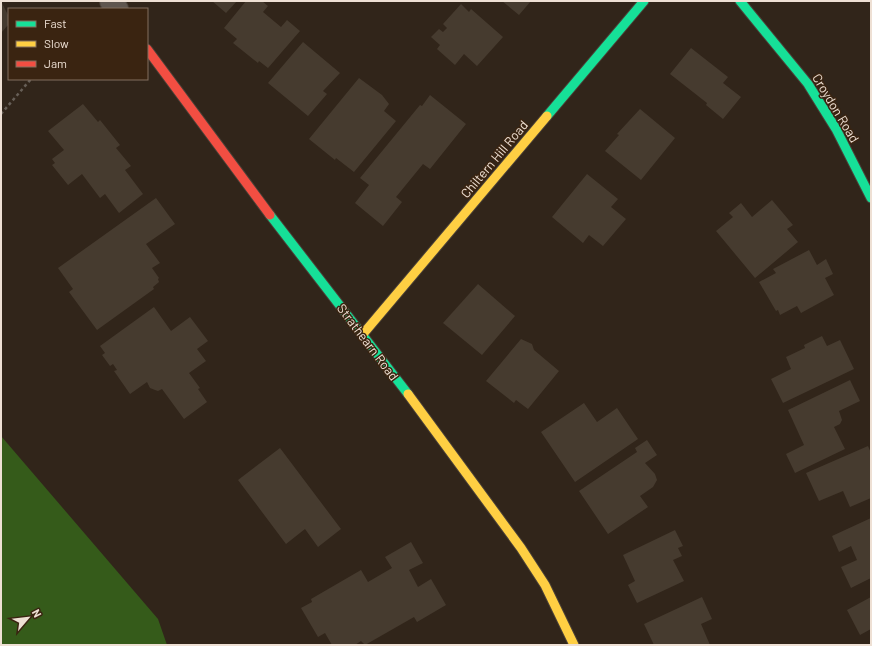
<svg xmlns="http://www.w3.org/2000/svg" width="872" height="646" font-family="Barlow,sans-serif">
  <style>
    .forest { fill: #355b1a }
    .building { fill: #463b2f }
    .lines { fill: none; stroke-linecap: round; stroke-linejoin: round }
    .street-casing { stroke: #4b4138; stroke-width: 24 }
    .fast-casing { stroke: #4b4138; stroke-width: 11 }
    .slow-casing { stroke: #4b4138; stroke-width: 11 }
    .jam-casing { stroke: #4b4138; stroke-width: 11 }
    .path { stroke: #675f57; stroke-width: 2.5; stroke-dasharray: 3 3; stroke-linecap: butt }
    .street { stroke: #5f564f; stroke-width: 22 }
    .fast { stroke: #16e098; stroke-width: 9 }
    .slow { stroke: #ffcf43; stroke-width: 9 }
    .jam { stroke: #f24e42; stroke-width: 9 }
    .labels { text-anchor: middle; stroke-width: 3; stroke-linejoin: round; paint-order: stroke }
    .street-label { font-size: 13px; fill: #eee0d4; stroke: #3a2411 }
  </style>
  <rect width="100%" height="100%" fill="#31251a"/>
  <polygon class="forest" points="1,436 158,619 167,645 1,645"/>
  <g class="building">
    <polygon points="1,1 9,17 9,24 1,33"/>
    <polygon points="212,1 237,1 226,13"/>
    <polygon points="246,1 262,1 268,6 263,12 281,27 287,20 300,31 268,68 259,61 258,63 233,43 237,39 224,28"/>
    <polygon points="502,1 531,1 519,15"/>
    <polygon points="461,4 469,12 471,9 503,37 477,66 464,54 455,65 437,49 440,45 431,37 439,29 443,32 447,28 443,24"/>
    <polygon points="303,42 340,73 323,91 327,94 308,116 268,83"/>
    <polygon points="691,48 728,77 723,83 741,97 723,119 706,105 707,103 670,74"/>
    <polygon points="359,78 382,95 389,104 384,111 396,121 354,172 336,158 335,160 309,139"/>
    <polygon points="430,95 466,124 430,169 423,164 396,197 402,202 383,226 355,203 369,185 360,178 420,105 422,106"/>
    <polygon points="83,104 98,122 100,120 120,145 116,148 131,166 125,170 143,194 119,213 105,194 100,198 82,174 68,185 52,165 55,163 52,159 64,150 48,131"/>
    <polygon points="640,109 675,138 641,180 605,151 619,135 617,134"/>
    <polygon points="587,174 618,199 611,207 626,219 603,246 589,235 583,243 552,217"/>
    <polygon points="156,198 175,224 146,244 160,263 152,268 159,278 158,279 159,282 153,287 154,289 97,330 69,292 73,289 58,268"/>
    <polygon points="772,200 793,225 787,229 798,242 755,278 716,231 733,217 729,213 741,203 752,217"/>
    <polygon points="809,250 817,265 826,259 833,274 825,278 834,295 801,313 797,306 780,315 778,310 776,311 759,282 776,273 773,269"/>
    <polygon points="478,284 515,316 482,355 443,323"/>
    <polygon points="154,307 171,331 190,317 208,341 197,349 206,361 189,373 200,388 198,389 207,402 184,419 162,389 158,391 155,390 150,388 147,382 130,394 114,371 117,370 113,364 110,366 102,355 105,353 100,346"/>
    <polygon points="822,336 827,346 840,340 854,369 783,403 771,379 791,369 786,357 805,348 804,345"/>
    <polygon points="521,339 532,344 534,350 559,371 528,409 516,400 514,403 486,381"/>
    <polygon points="850,380 860,401 839,411 842,420 840,424 834,427 845,449 795,473 786,454 804,445 788,410"/>
    <polygon points="584,403 597,422 617,408 638,439 575,482 541,432"/>
    <polygon points="647,440 657,455 645,463 655,474 657,480 653,487 640,496 648,507 608,534 579,491 637,452 635,448"/>
    <polygon points="868,446 871,453 871,498 850,507 843,491 819,501 806,473"/>
    <polygon points="280,448 341,529 318,547 305,529 286,544 238,480"/>
    <polygon points="871,518 871,578 851,588 841,567 857,560 851,546 839,552 832,536"/>
    <polygon points="675,530 683,546 678,548 682,556 673,560 684,581 637,603 628,585 635,581 623,555"/>
    <polygon points="411,542 423,563 409,570 418,587 431,579 446,605 417,622 414,617 365,645 361,641 355,645 332,645 325,633 318,637 301,608 312,602 311,599 361,570 368,582 392,568 385,557"/>
    <polygon points="702,597 712,619 701,624 710,645 654,645 644,624"/>
    <polygon points="871,597 871,629 860,635 847,610"/>
  </g>
  <g class="lines">
    <g class="street-casing">
      <polyline id="street" points="111,1 117,9"/>
    </g>
    <g class="fast-casing">
      <g id="fast">
        <polyline points="740,1 808,84 836,129 871,198"/>
        <polyline points="547,116 644,1"/>
        <polyline points="270,215 408,394"/>
      </g>
    </g>
    <g class="slow-casing">
      <g id="slow">
        <polyline points="363,334 547,116"/>
        <polyline points="408,394 521,548 545,585 574,645"/>
      </g>
    </g>
    <g class="jam-casing">
      <polyline id="jam" points="147,49 270,215"/>
    </g>
    <polyline class="path" points="1,114 31,79"/>
    <use href="#street" class="street"/>
    <use href="#fast" class="fast"/>
    <use href="#slow" class="slow"/>
    <use href="#jam" class="jam"/>
  </g>
  <g class="labels">
    <g class="street-label">
      <text transform="translate(836 108) rotate(59)" y="5">Croydon Road</text>
      <text transform="translate(494 159) rotate(-50)" y="5">Chiltern Hill Road</text>
      <text transform="translate(368 342) rotate(53)" y="5">Strathearn Road</text>
    </g>
  </g>
  <rect width="872" height="646" fill="none" stroke="#eee0d4" stroke-width="4"/>
  <rect x="8" y="8" width="140" height="72" fill="#3a2411" stroke="#826f5f"/>
  <rect x="16" y="21" width="20" height="6" fill="#16e098" stroke="#826f5f"/>
  <text x="44" y="28" font-size="12" fill="#eee0d4">Fast</text>
  <rect x="16" y="41" width="20" height="6" fill="#ffcf43" stroke="#826f5f"/>
  <text x="44" y="48" font-size="12" fill="#eee0d4">Slow</text>
  <rect x="16" y="61" width="20" height="6" fill="#f24e42" stroke="#826f5f"/>
  <text x="44" y="68" font-size="12" fill="#eee0d4">Jam</text>
  <g transform="translate(28 618) rotate(62)" stroke="#3a2411" stroke-width="3" paint-order="stroke">
  <path d="M0-3L7 15L0 10L-7 15Z" fill="#eee0d4"/>
  <text y="-6" font-size="11" font-weight="bold" text-anchor="middle" fill="#eee0d4">N</text>
  </g>
</svg>
